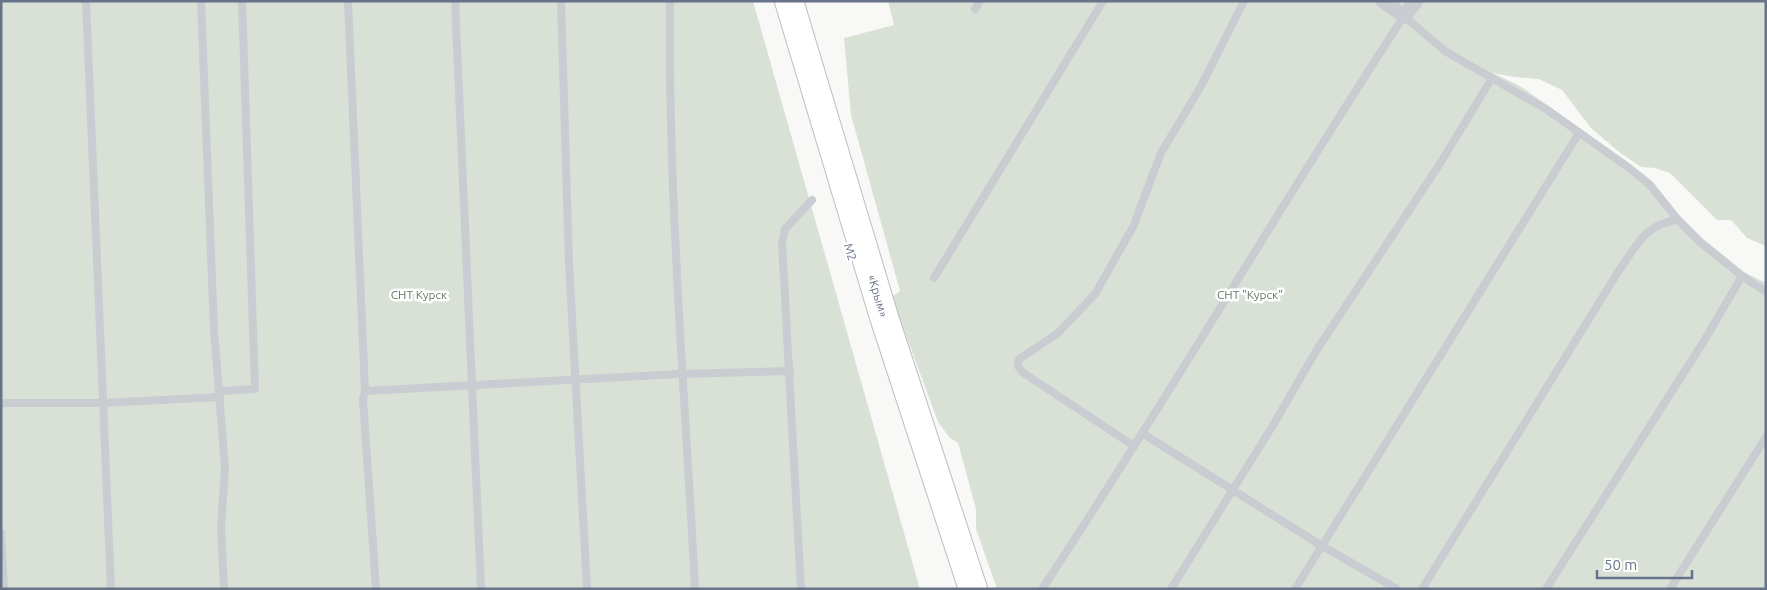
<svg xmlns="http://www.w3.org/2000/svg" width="1767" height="590" font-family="Ubuntu,sans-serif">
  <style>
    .green { fill: #d9e1d7 }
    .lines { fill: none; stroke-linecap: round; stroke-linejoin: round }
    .highway-casing { stroke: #bbbec2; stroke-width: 30 }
    .lane { stroke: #c9ccd0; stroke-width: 8 }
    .street { stroke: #c9ccd0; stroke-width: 15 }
    .highway { stroke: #fff; stroke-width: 28 }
    .labels { text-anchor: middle; stroke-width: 5; stroke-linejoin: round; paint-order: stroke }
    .street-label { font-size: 12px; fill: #667389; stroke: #fff }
    .park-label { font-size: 12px; fill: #627a62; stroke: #fff }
  </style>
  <rect width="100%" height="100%" fill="#f8f9f6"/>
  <g class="green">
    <polygon points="1,1 753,1 920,589 1,589"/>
    <polygon points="888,1 1766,1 1766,246 1747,238 1731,220 1717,220 1670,173 1655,168 1641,167 1619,152 1591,128 1562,90 1539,79 1514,77 1493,73 1520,86 1629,163 1651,180 1678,214 1701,237 1744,272 1766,283 1766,589 997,589 976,529 976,509 958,443 949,437 938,422 892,297 900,291 851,115 844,38 894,25"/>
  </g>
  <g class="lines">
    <g class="highway-casing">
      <g id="highway">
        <path id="s1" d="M789,1L884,317L973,589"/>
      </g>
    </g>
    <g class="lane">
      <polyline points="86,1 111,589"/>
      <polyline points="201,1 214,330 225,469 221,527 224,589"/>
      <polyline points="348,1 365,391 363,399 376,589"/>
      <polyline points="455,1 481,589"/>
      <polyline points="561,1 569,264 587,589"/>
      <path d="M670,1C668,197 685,393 695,589"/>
      <polyline points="975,9 980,1"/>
      <polyline points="934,278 1103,1"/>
      <polyline points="219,391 255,389 242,1"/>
      <polyline points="365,391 678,374 790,371"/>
      <polyline points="1,403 103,403 220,397"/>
      <polyline points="1142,433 1322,546 1397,589"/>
      <polyline points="1134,446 1022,372 1018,366 1019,359 1058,333 1095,294 1133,227 1161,153 1200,88 1244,1"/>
      <polyline points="1,533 4,589"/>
      <polyline points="801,589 782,243 785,229 812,200"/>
      <path d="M1042,589C1167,401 1280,205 1404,16L1445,51L1546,109L1629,168L1650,185L1678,220L1700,242L1742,276L1766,292"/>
      <polyline points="1171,589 1275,422 1316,351 1441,162 1492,78"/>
      <polyline points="1295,589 1579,133"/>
      <path d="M1422,589L1618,272C1636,247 1644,224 1678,220"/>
      <polyline points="1546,589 1704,341 1742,276"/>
      <polyline points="1670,589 1766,437"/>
    </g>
    <polyline class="street" points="1383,1 1404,16 1416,1"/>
    <use href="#highway" class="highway"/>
  </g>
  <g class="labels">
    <g class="street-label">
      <text transform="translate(850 252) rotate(73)" y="4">М2</text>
      <text dy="4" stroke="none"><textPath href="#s1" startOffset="308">«Крым»</textPath></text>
    </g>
    <g class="park-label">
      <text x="419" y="299">СНТ Курск</text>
      <text x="1250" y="299">СНТ "Курск"</text>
    </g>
  </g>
  <rect width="1767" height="590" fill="none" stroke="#667389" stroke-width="5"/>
  <path d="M1597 570v8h95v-8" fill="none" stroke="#667389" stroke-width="2.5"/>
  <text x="1604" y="570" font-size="15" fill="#667389" stroke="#ffffff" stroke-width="4" paint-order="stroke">50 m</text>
</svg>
